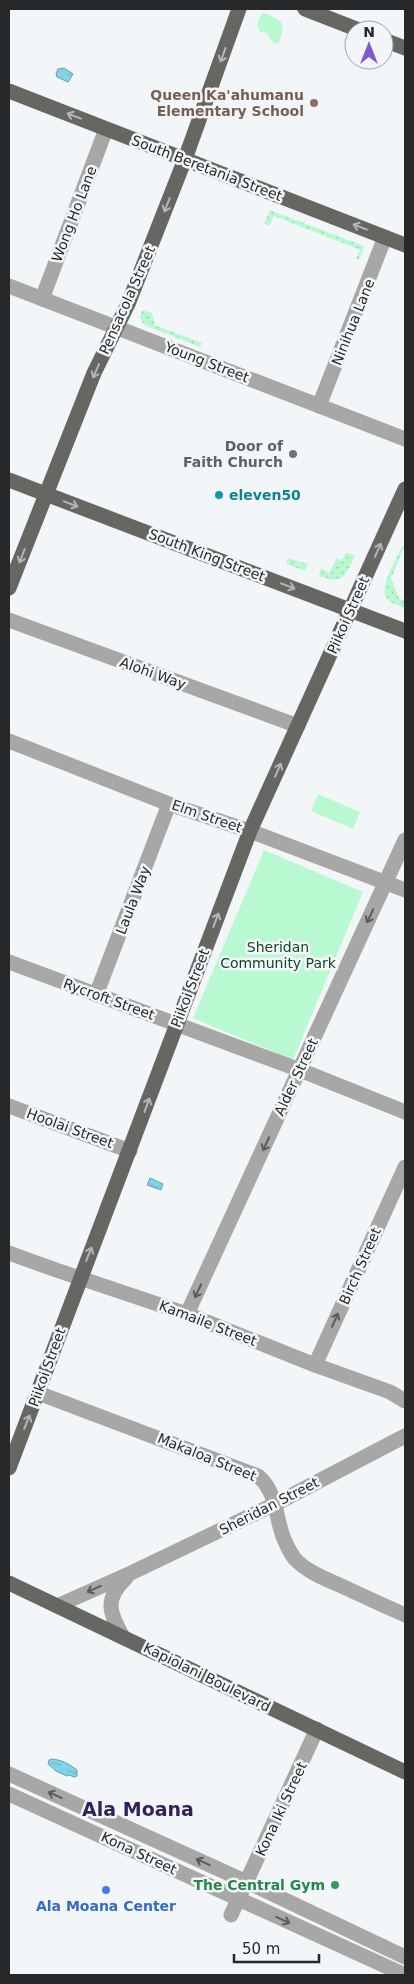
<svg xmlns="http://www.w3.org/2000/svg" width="414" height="1984" font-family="'DejaVu Sans',sans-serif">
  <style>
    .grass { fill: url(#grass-dots) }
    .green { fill: #b9f9d1 }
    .water { fill: url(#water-ripples); stroke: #65a0ae }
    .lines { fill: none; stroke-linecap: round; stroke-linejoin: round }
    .minor { stroke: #a7a7a5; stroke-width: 15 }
    .major { stroke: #666663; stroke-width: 15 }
    .oneway { stroke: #b4b5b6 }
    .oneway2 { stroke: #5a5b5b }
    .education-dot { fill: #8d6e63; stroke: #f3f6f9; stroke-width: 2 }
    .worship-dot { fill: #6b7280; stroke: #f3f6f9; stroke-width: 2 }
    .culture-dot { fill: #0f9aa8; stroke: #f3f6f9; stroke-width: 2 }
    .leisure-dot { fill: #2e9e5b; stroke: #f3f6f9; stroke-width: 2 }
    .shop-dot { fill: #3f7fe0; stroke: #f3f6f9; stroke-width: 2 }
    .labels { text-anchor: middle; stroke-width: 5; stroke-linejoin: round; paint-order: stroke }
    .education-label { font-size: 14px; font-weight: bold; fill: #785e54; stroke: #f3f6f9; text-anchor: end }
    .street-label { font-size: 14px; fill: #272829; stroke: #f3f6f9 }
    .worship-label { font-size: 14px; font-weight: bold; fill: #5b616d; stroke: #f3f6f9; text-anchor: end }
    .culture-label { font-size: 14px; font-weight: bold; fill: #0d838f; stroke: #f3f6f9; text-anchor: start }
    .park-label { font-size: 14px; fill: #13452b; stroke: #f3f6f9 }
    .leisure-label { font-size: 14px; font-weight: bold; fill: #27864d; stroke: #f3f6f9; text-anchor: end }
    .shop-label { font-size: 14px; font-weight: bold; fill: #366cbe; stroke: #f3f6f9 }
    .district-label { font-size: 19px; font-weight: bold; fill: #331f59; stroke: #f3f6f9 }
  </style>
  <defs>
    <pattern id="grass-dots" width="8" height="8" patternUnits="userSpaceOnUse" patternTransform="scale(1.25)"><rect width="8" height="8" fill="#b9f9d1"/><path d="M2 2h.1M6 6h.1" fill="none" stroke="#9fd5b3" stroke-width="1.8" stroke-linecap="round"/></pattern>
    <pattern id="water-ripples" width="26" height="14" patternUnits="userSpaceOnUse" patternTransform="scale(1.25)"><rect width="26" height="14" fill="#80d4e7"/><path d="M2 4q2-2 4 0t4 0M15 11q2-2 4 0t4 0" fill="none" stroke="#6fb6c6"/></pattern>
  </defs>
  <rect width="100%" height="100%" fill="#f3f6f9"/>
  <g class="grass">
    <polygon points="270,210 364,246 359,260 356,259 360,250 274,216 269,226 264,224"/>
    <polygon points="142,310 152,313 155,325 202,343 200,347 144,325 140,318"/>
    <path d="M402,546L404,547L391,579L399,598L405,601V608C399,606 392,604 387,599C378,588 397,558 402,546Z"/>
    <path d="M346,553L355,555C346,575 343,586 319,576L321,568L329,573L337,558L341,561Z"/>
    <polygon points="288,558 308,564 305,571 286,564"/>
  </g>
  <g class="green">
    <path d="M264,13C285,21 286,24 278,44L272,42L267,33L260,32L257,25L261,15Z"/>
    <polygon points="318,794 360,812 353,829 311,811"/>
    <polygon points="264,850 363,892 293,1060 193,1018"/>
  </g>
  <g class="water">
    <polygon points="64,68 73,74 68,82 57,77 56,74 58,69"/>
    <polygon points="150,1178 163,1184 161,1190 147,1185"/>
    <path d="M52,1759C62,1760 69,1764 77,1770V1776L74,1777L69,1775L67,1776L56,1771L48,1764L49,1760Z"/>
  </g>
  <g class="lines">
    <g class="minor">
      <polyline points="9,286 405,439"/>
      <polyline points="42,299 106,129"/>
      <polyline points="319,406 385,237"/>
      <polyline points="9,620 298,726"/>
      <polyline points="9,741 169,804 250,831 405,890"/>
      <polyline points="9,962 300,1070 405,1112"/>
      <polyline points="96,995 169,804"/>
      <polyline points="9,1106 130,1151"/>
      <polyline points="9,1253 56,1270 187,1314 315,1365 390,1392 405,1401"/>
      <polyline points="187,1314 405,840"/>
      <polyline points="315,1365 405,1167"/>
      <path d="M38,1393L258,1476C278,1493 275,1518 284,1539C287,1546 291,1554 295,1559C308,1573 329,1580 346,1588C365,1597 385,1606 405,1615"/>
      <polyline points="57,1606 131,1573 275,1504 405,1436"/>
      <path d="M123,1637C109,1612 104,1599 126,1578"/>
      <polyline points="9,1774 247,1882 405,1957"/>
      <polyline points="9,1794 405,1975"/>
      <polyline points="231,1915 317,1729"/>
    </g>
    <g class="major">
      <polyline points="305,9 359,30"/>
      <polyline points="384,40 405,48"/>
      <polyline points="9,91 405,245"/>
      <polyline points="9,480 405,631"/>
      <polyline points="9,588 94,373 128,304 185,159 239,9"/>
      <polyline points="9,1468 250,831 405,489"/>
      <polyline points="9,1583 405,1772"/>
    </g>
  </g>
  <defs><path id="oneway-shaft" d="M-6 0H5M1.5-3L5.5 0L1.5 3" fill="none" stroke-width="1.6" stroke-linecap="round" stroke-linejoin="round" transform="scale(1.25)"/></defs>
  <g class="oneway">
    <use href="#oneway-shaft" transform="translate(223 55) rotate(110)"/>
    <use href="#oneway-shaft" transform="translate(74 116) rotate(-159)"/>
    <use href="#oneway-shaft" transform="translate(167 205) rotate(111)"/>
    <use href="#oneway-shaft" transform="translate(360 227) rotate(-159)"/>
    <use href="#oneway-shaft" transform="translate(96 371) rotate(114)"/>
    <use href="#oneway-shaft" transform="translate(71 504) rotate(21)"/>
    <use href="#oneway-shaft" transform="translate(378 550) rotate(-66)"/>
    <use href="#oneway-shaft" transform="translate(22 556) rotate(111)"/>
    <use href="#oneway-shaft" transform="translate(288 586) rotate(21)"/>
    <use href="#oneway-shaft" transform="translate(278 770) rotate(-66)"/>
    <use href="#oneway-shaft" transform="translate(216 920) rotate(-69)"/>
    <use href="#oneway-shaft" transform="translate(147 1105) rotate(-70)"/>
    <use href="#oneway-shaft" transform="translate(89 1254) rotate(-68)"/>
    <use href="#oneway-shaft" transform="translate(27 1422) rotate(-68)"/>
  </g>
  <g class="oneway2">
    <use href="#oneway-shaft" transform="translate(370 916) rotate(115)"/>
    <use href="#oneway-shaft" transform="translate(266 1144) rotate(115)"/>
    <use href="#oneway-shaft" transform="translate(198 1291) rotate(115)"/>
    <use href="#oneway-shaft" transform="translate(335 1320) rotate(-66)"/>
    <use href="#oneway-shaft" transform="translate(94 1589) rotate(156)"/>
    <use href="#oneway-shaft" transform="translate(55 1795) rotate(-156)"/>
    <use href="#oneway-shaft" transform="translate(203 1862) rotate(-156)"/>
    <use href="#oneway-shaft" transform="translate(283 1920) rotate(25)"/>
  </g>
  <circle class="education-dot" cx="314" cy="103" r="5"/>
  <circle class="worship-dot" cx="293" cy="454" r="5"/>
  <circle class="culture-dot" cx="219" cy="495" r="5"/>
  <circle class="leisure-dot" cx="335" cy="1885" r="5"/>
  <circle class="shop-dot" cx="106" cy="1890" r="5"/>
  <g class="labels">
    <g class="education-label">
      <text x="304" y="100">Queen Ka'ahumanu<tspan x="304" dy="16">Elementary School</tspan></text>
    </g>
    <g class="street-label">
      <text transform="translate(207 168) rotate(21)" y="5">South Beretania Street</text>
      <text transform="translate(74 214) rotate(-69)" y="5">Wong Ho Lane</text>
      <text transform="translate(127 300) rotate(-66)" y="5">Pensacola Street</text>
      <text transform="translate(353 322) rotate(-68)" y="5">Ninihua Lane</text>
      <text transform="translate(207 362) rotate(21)" y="5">Young Street</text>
      <text transform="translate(207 555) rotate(21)" y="5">South King Street</text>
      <text transform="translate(348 615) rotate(-66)" y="5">Piikoi Street</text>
      <text transform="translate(153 673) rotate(20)" y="5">Alohi Way</text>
      <text transform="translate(207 816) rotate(19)" y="5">Elm Street</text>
      <text transform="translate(133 900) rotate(-69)" y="5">Laula Way</text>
      <text transform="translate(190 988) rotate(-69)" y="5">Piikoi Street</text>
      <text transform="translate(109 999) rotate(20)" y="5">Rycroft Street</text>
      <text transform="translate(296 1077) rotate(-65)" y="5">Alder Street</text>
      <text transform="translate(70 1128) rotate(20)" y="5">Hoolai Street</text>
      <text transform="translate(360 1266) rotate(-66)" y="5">Birch Street</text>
      <text transform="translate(208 1323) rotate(21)" y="5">Kamaile Street</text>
      <text transform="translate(47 1367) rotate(-70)" y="5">Piikoi Street</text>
      <text transform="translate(207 1457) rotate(22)" y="5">Makaloa Street</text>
      <text transform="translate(269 1506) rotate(-27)" y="5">Sheridan Street</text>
      <text transform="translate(207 1677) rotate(26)" y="5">Kapiolani Boulevard</text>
      <text transform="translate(281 1809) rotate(-65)" y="5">Kona Iki Street</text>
      <text transform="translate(139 1853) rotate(25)" y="5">Kona Street</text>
    </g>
    <g class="worship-label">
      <text x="283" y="451">Door of<tspan x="283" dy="16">Faith Church</tspan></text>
    </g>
    <g class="culture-label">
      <text x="229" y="500">eleven50</text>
    </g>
    <g class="park-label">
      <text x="278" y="952">Sheridan<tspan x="278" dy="16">Community Park</tspan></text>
    </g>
    <g class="leisure-label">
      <text x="325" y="1890">The Central Gym</text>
    </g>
    <g class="shop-label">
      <text x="106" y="1911">Ala Moana Center</text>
    </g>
    <g class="district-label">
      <text x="138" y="1816">Ala Moana</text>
    </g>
  </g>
  <rect width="414" height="1984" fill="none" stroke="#272829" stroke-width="20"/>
  <g transform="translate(369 45)"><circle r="24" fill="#f3f6f9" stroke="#a1a4a6"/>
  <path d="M0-4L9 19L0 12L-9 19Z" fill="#8158d2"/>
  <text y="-8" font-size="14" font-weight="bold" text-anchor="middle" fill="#272829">N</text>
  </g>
  <path d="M234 1954v8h85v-8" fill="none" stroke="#272829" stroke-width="2.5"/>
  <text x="242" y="1954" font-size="15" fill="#272829" stroke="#f3f6f9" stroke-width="4" paint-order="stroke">50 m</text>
</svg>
